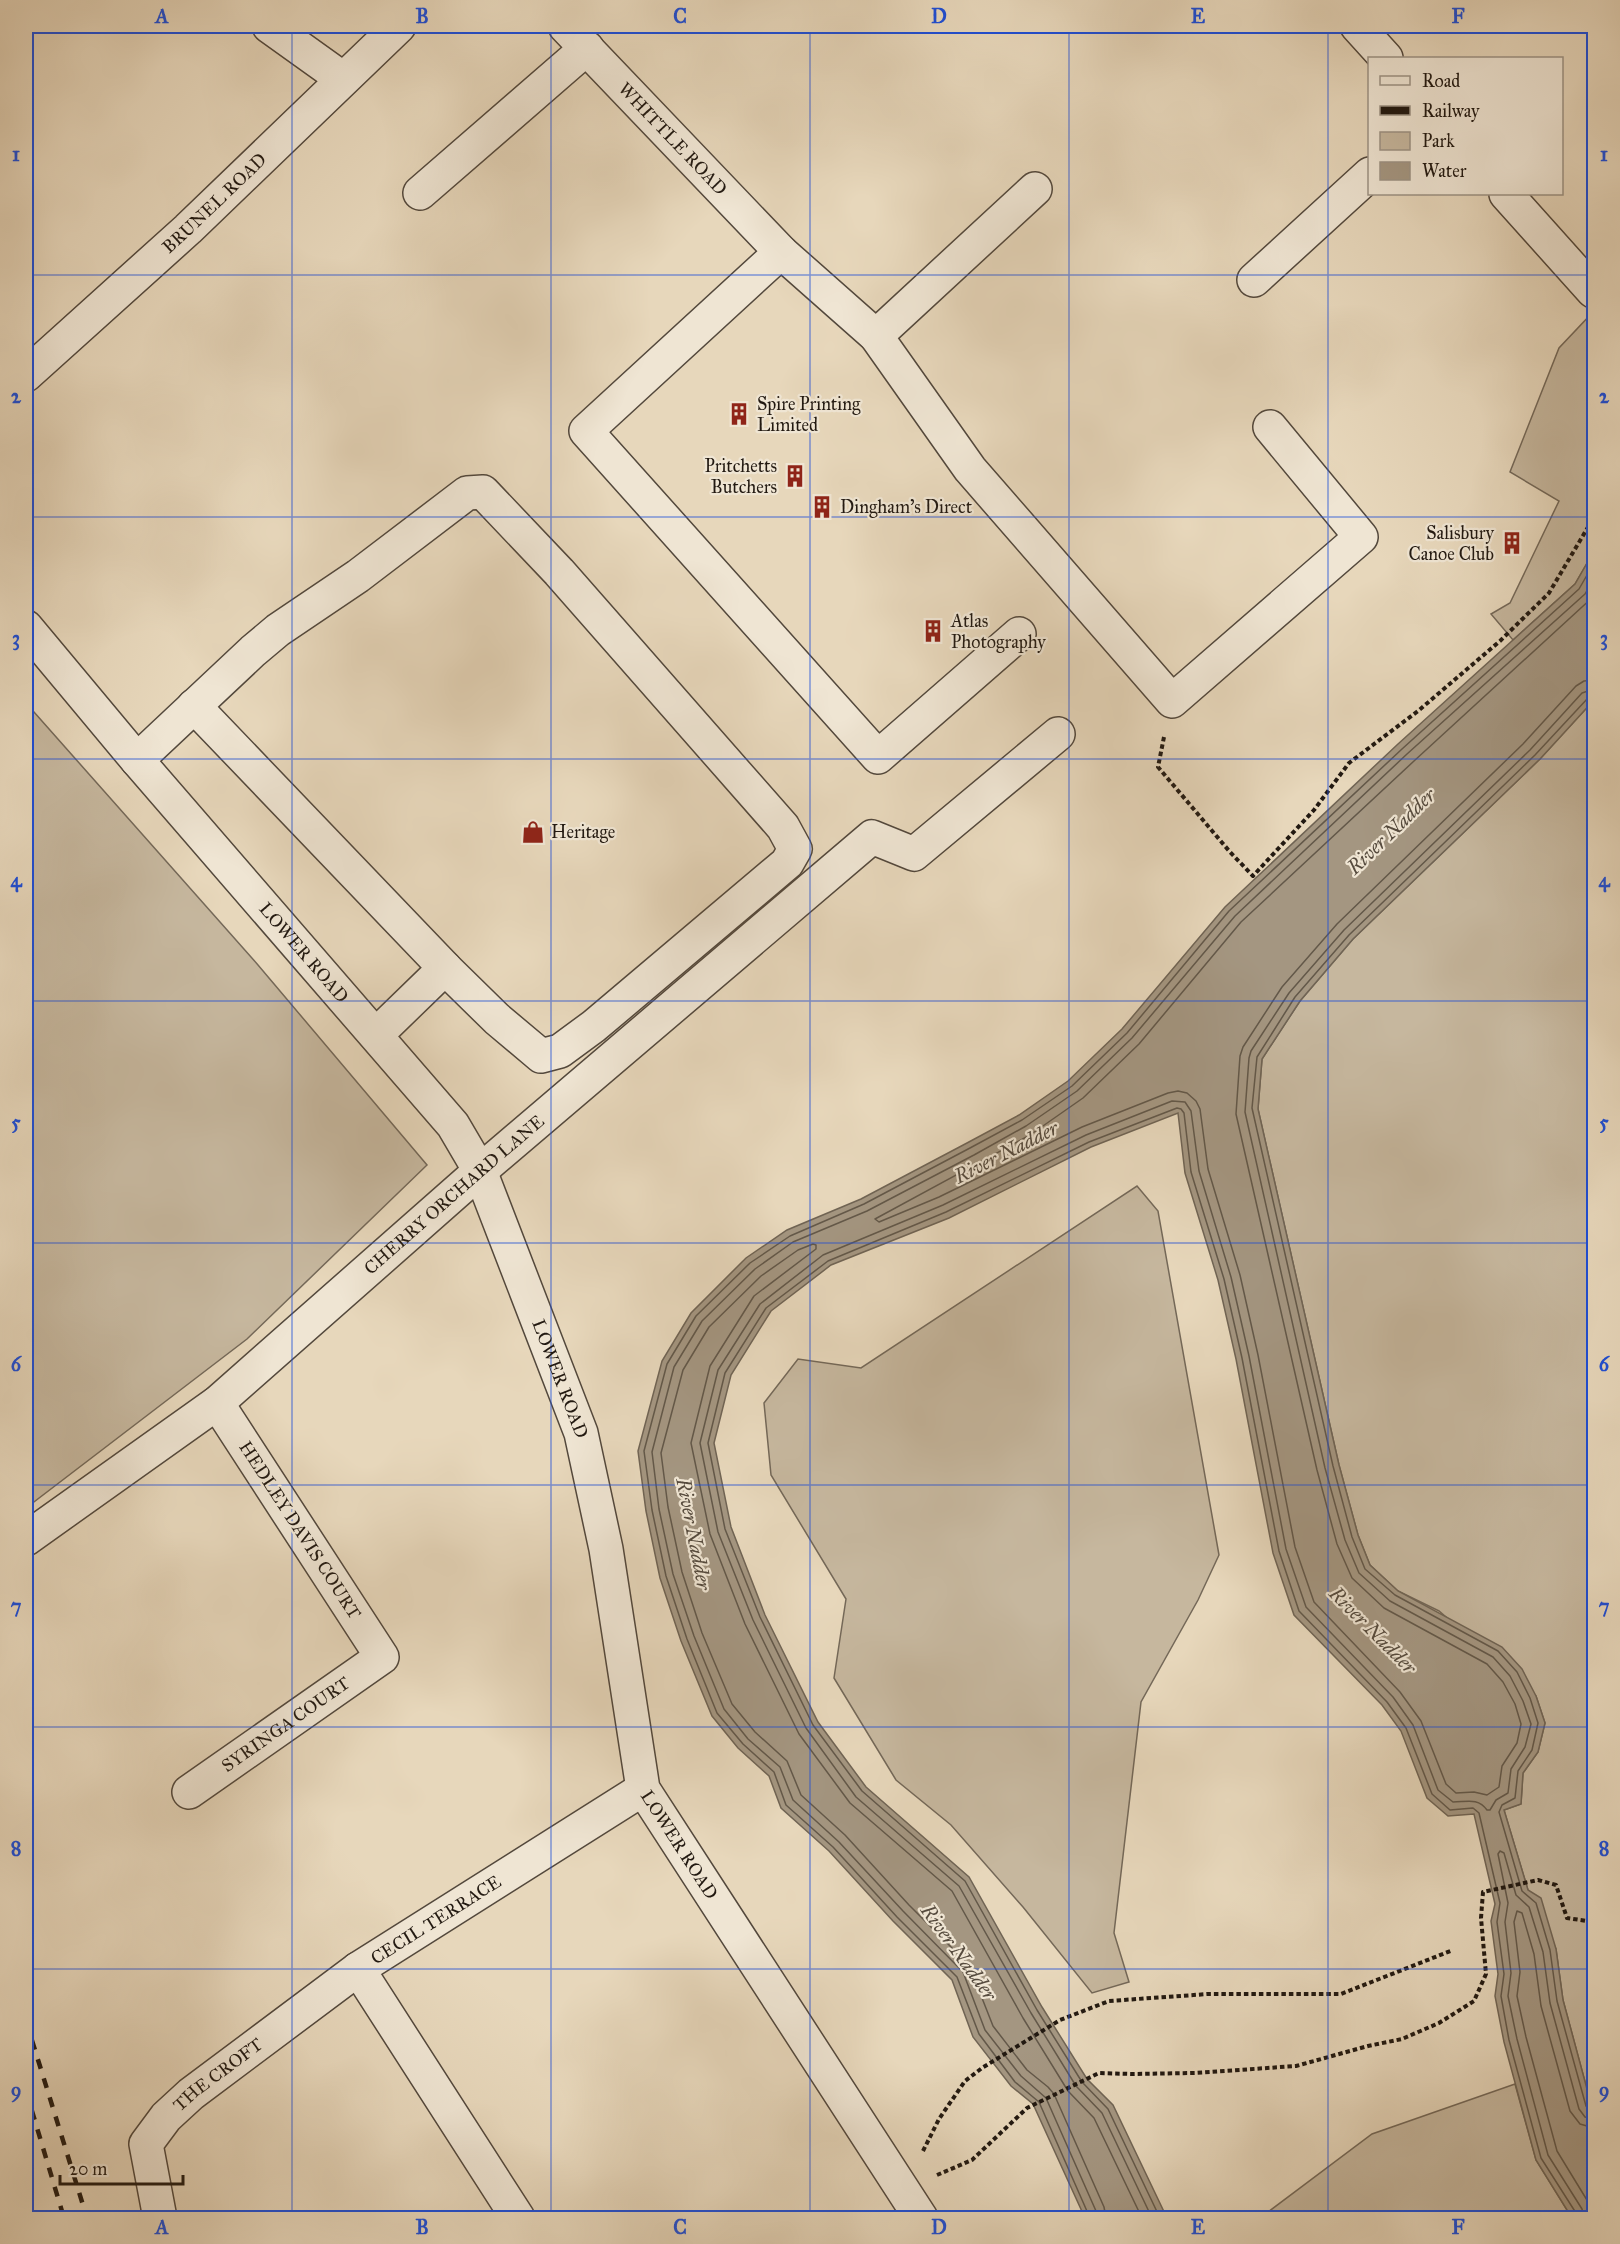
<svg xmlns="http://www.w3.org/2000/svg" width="1620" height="2244" font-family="'IM FELL Great Primer',serif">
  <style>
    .green { fill: #c6b79e; stroke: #746858; stroke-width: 1.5 }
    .water { fill: #a49681; stroke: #706454; stroke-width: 1.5 }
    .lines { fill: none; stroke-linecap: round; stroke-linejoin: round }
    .shore { stroke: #635849; stroke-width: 1.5 }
    .minor-casing { stroke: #53483c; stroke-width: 36 }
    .path { stroke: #221911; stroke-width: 4; stroke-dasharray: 4.5 3; stroke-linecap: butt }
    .minor { stroke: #efe5d3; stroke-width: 33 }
    .rail { stroke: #221911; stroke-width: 4.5; stroke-dasharray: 10 10; stroke-linecap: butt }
    .grid { fill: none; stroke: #1d4ed8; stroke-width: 1.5; stroke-opacity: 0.55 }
    .labels { text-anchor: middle; stroke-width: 4.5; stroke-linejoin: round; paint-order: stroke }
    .street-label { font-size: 18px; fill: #221911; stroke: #efe5d3 }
    .poi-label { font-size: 18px; fill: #221911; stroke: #efe5d3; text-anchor: start }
    .water-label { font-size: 20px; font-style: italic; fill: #564b3e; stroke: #efe5d3 }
    .neatline { fill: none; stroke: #1d4ed8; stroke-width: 2 }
    .grid-label { font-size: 20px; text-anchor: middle; font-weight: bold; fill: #1d4ed8 }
  </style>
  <rect width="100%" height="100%" fill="#e7d7bb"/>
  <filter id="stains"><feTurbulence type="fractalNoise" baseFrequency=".00333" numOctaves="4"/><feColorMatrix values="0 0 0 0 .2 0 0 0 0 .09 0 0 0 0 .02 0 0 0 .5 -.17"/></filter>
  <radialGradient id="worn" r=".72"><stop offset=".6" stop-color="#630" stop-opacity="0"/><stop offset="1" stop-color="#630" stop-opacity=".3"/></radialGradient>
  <g class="green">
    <polygon points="1594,311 1594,551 1575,584 1513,640 1491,614 1510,603 1559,501 1510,472 1559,348"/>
    <polygon points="1594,700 1594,2115 1563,2000 1556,1949 1528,1890 1504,1810 1521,1804 1523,1773 1538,1752 1545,1723 1536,1696 1439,1611 1398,1591 1370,1565 1358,1535 1339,1465 1258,1109 1262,1059 1300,1001 1353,939 1540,759"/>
    <polygon points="26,703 258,965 427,1165 247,1339 26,1508"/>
    <polygon points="1137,1186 1158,1211 1219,1555 1198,1600 1141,1702 1114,1933 1129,1982 1092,1993 1023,1907 951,1825 896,1780 834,1678 846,1599 771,1475 764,1403 798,1359 861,1368"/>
    <polygon points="1515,2084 1536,2160 1572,2218 1260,2218 1372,2134"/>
  </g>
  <polygon class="water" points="1594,551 1594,700 1540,759 1353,939 1300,1001 1262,1059 1258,1109 1339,1465 1358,1535 1370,1565 1398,1591 1502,1647 1522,1669 1536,1696 1545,1723 1538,1752 1523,1773 1521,1804 1504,1810 1528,1890 1541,1898 1556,1949 1563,2000 1594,2115 1594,2218 1572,2218 1536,2160 1504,2042 1495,1996 1498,1974 1491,1921 1495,1904 1474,1814 1448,1816 1427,1798 1401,1731 1382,1705 1294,1615 1273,1553 1236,1359 1218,1280 1185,1173 1178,1113 1091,1147 949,1218 831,1265 771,1311 731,1375 714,1443 731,1527 765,1615 818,1722 866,1787 969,1877 1042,2007 1087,2079 1113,2105 1167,2218 1085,2218 1033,2104 1011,2086 973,2037 952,1980 893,1921 829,1851 781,1808 769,1776 738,1748 712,1716 681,1641 660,1578 646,1511 638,1451 662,1361 691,1313 746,1258 787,1230 861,1199 967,1143 1019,1115 1068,1081 1122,1029 1225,907 1398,744 1575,584"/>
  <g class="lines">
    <g class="shore">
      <polyline points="1594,596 1414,761 1241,922 1139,1044 1083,1098 1030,1135 875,1219 879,1222 939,1197 1082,1127 1168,1093 1178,1091 1187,1093 1196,1101 1200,1109 1208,1169 1240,1275 1258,1355 1295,1547 1314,1602 1400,1692 1421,1721 1446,1784 1456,1793 1474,1792 1487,1795 1499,1787 1502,1766 1517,1743 1521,1724 1515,1704 1503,1682 1487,1664 1384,1608 1352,1578 1337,1544 1317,1470 1236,1114 1240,1056 1243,1047 1282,987 1337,924 1523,744 1576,686 1584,681 1594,680"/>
      <polyline points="1594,696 1588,698 1535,755 1349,935 1295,997 1257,1057 1252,1108 1333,1466 1352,1537 1365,1569 1395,1595 1498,1651 1517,1672 1530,1698 1538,1723 1532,1750 1518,1771 1515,1798 1502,1805 1499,1812 1522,1891 1536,1903 1550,1950 1557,2001 1586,2106 1589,2110 1594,2111"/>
      <polyline points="1090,2218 1039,2102 1015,2082 979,2034 957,1977 897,1917 833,1847 786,1805 774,1772 743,1744 717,1713 687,1639 666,1576 652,1510 644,1451 667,1364 696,1316 750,1263 790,1236 864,1204 970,1148 1022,1120 1072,1086 1127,1033 1229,911 1402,749 1579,589 1594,563"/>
      <polyline points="1097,2218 1096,2211 1046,2098 1021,2076 985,2030 963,1972 903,1911 839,1842 793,1800 780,1767 748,1739 724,1709 694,1636 673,1574 659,1509 652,1452 674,1367 702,1321 755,1269 793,1242 867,1211 974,1155 1026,1126 1077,1091 1132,1038 1235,916 1407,754 1585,594 1594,578"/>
      <polyline points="1106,2218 1104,2207 1054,2094 1048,2087 1027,2070 993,2026 969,1965 909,1905 845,1835 801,1795 787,1761 755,1732 732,1704 702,1633 682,1572 668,1507 661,1453 683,1370 709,1327 761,1276 798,1250 813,1244 816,1245 816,1249 754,1296 710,1366 691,1443 710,1534 745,1624 799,1734 850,1803 952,1891 1023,2018 1068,2091 1094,2118 1142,2218"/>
      <path d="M1152,2218L1102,2113L1076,2086L1031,2013L959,1886L856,1797L806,1728L753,1620L718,1532L700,1443L718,1370L760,1304L823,1255L943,1205L1086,1135L1172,1101L1185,1102L1191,1111L1199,1171L1231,1277L1249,1356L1286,1549L1306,1607L1393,1697L1413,1725L1438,1790L1453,1802C1466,1802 1478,1797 1487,1810H1490L1496,1800L1508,1793L1511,1769L1525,1747L1531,1724L1523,1701L1510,1676L1493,1657L1390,1601L1359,1573L1345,1540L1325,1468L1245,1112L1249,1058L1251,1051L1289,993L1344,930L1530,750L1582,693L1594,689"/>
      <polyline points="1160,2218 1108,2109 1082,2082 1037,2010 965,1881 862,1791 813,1725 760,1617 725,1529 708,1443 725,1373 766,1308 828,1261 946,1212 1089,1142 1177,1108 1181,1109 1184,1113 1191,1172 1224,1279 1242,1358 1279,1551 1299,1611 1387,1702 1406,1728 1432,1794 1450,1810 1473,1808 1479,1813 1500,1903 1497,1922 1504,1974 1501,1996 1509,2040 1541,2158 1576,2213 1577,2218"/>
      <polyline points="1584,2218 1582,2209 1548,2155 1517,2039 1508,1996 1511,1973 1505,1922 1508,1903 1498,1854 1500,1851 1504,1853 1516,1895 1529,1907 1543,1952 1550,2003 1579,2109 1585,2117 1594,2119"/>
      <polyline points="1593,2218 1590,2205 1557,2151 1526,2037 1517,1996 1520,1972 1514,1922 1517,1911 1522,1913 1534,1954 1541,2006 1570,2111 1580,2124 1594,2128"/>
    </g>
    <g class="minor-casing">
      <g id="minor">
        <polyline points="269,26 343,79"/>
        <path id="s1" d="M565,26L781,252L876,336L970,469L1172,701L1361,537L1270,427"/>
        <polyline points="1357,26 1386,58"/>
        <polyline points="420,193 587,48"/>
        <polyline points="1506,194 1593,291"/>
        <polyline points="781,252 586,431 878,757 1019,634"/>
        <polyline points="1254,280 1370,174"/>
        <polyline points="876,336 1035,189"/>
        <path id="s2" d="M26,375L188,229L399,26"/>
        <path id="s3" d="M26,627L137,760L453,1125L480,1171L581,1433L606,1549L643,1789L921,2218"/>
        <polyline points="194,706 445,968"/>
        <polyline points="137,760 253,651 278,630 358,576 467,493 483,492 559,572 783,827 795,849 787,863 594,1026 560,1051 541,1056 497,1019 445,968 376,1035"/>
        <path id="s4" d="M26,1539L217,1403L480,1171L872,837L914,854L1058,734"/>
        <path id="s5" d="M189,1792L382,1657L217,1403"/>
        <path id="s6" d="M160,2218L146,2144L166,2117L191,2094L358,1969"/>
        <path id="s7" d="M518,2218L358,1969L643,1789"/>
      </g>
    </g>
    <g class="path">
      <polyline points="1164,737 1158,767 1230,852 1253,876 1314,810 1349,763 1418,711 1500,641 1549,593 1594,517"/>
      <polyline points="923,2151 939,2119 965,2081 982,2068 1060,2020 1109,2001 1208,1994 1341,1994 1453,1950"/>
      <polyline points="937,2175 972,2160 1027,2108 1099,2073 1132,2074 1195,2073 1296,2066 1368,2046 1402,2039 1439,2023 1474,2001 1486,1974 1481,1918 1483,1892 1538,1880 1556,1885 1567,1918 1587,1921 1594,1919"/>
    </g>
    <use href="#minor" class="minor"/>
    <g class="rail">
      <polyline points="26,2021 87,2218"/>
      <polyline points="26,2091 64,2218"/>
    </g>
  </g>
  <path class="grid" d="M292,26V2218M551,26V2218M810,26V2218M1069,26V2218M1328,26V2218M26,275H1594M26,517H1594M26,759H1594M26,1001H1594M26,1243H1594M26,1485H1594M26,1727H1594M26,1969H1594"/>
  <defs>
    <g id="building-bare" transform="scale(1.8)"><path d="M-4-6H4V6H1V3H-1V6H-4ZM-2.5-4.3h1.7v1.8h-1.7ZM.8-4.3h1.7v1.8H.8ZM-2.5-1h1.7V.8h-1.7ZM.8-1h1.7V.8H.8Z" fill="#8f2418" stroke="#efe5d3" stroke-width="2.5" paint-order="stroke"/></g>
    <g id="shop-bare" transform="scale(1.8)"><path d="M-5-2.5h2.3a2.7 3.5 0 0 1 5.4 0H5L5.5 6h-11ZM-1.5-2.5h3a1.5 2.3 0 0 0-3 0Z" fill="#8f2418" stroke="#efe5d3" stroke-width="2.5" paint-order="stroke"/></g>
  </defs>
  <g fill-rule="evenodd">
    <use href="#building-bare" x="739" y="414"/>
    <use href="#building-bare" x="795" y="476"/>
    <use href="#building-bare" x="822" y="507"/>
    <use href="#building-bare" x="1512" y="543"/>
    <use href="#building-bare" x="933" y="631"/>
    <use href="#shop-bare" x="533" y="832"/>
  </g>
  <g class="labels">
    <g class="street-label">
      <text dy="6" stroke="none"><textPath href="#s1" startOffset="156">WHITTLE ROAD</textPath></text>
      <text dy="6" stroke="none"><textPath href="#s2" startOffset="255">BRUNEL ROAD</textPath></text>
      <text dy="6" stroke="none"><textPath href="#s3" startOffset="428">LOWER ROAD</textPath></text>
      <text dy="6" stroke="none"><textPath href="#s4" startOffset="550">CHERRY ORCHARD LANE</textPath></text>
      <text dy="6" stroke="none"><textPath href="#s3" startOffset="932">LOWER ROAD</textPath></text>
      <text transform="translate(300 1530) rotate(57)" y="6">HEDLEY DAVIS COURT</text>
      <text dy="6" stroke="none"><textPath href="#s5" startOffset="118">SYRINGA COURT</textPath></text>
      <text dy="6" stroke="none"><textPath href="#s3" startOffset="1418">LOWER ROAD</textPath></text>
      <text dy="6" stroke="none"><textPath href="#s7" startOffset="388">CECIL TERRACE</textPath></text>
      <text dy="6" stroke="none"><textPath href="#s6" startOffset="176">THE CROFT</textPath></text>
    </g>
    <g class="poi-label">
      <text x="757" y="410">Spire Printing<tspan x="757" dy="21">Limited</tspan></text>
      <text x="777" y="472" text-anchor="end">Pritchetts<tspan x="777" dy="21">Butchers</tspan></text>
      <text x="840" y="513">Dingham's Direct</text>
      <text x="1494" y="539" text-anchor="end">Salisbury<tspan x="1494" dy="21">Canoe Club</tspan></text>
      <text x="951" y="627">Atlas<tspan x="951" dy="21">Photography</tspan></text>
      <text x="551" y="838">Heritage</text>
    </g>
    <g class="water-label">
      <text transform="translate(1391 831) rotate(-44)" y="7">River Nadder</text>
      <text transform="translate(1006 1152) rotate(-27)" y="7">River Nadder</text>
      <text transform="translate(694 1534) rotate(79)" y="7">River Nadder</text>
      <text transform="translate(1373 1630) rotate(45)" y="7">River Nadder</text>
      <text transform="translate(959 1952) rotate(54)" y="7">River Nadder</text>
    </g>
  </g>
  <rect width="1620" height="2244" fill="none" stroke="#e7d7bb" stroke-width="66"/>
  <rect x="1368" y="57" width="195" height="138" fill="#efe5d3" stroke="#9d9385" stroke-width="1.5"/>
  <rect x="1380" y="76" width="30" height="9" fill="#efe5d3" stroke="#9d9385" stroke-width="1.5"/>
  <text x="1422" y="87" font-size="18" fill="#221911">Road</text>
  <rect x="1380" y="106" width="30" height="9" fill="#221911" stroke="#9d9385" stroke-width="1.5"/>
  <text x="1422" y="117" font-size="18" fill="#221911">Railway</text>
  <rect x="1380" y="132" width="30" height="18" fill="#c6b79e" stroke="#9d9385" stroke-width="1.5"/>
  <text x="1422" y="147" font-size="18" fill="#221911">Park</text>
  <rect x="1380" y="162" width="30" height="18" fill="#a49681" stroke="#9d9385" stroke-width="1.5"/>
  <text x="1422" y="177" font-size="18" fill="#221911">Water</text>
  <path d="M60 2175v9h123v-9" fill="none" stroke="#221911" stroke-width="3"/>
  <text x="69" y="2175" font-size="18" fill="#221911" stroke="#efe5d3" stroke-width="4.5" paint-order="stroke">20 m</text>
  <rect x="33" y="33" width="1554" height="2178" class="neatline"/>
  <g class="grid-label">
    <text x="162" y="23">A</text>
    <text x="422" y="23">B</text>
    <text x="680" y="23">C</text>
    <text x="939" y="23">D</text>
    <text x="1198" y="23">E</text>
    <text x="1458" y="23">F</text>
    <text x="16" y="161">1</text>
    <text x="1604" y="161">1</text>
    <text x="16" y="403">2</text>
    <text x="1604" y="403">2</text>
    <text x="16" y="645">3</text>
    <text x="1604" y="645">3</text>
    <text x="16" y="887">4</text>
    <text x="1604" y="887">4</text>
    <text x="16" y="1129">5</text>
    <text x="1604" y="1129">5</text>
    <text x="16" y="1371">6</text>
    <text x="1604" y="1371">6</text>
    <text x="16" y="1613">7</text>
    <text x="1604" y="1613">7</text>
    <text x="16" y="1855">8</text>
    <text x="1604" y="1855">8</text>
    <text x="16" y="2097">9</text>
    <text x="1604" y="2097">9</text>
    <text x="162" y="2234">A</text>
    <text x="422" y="2234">B</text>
    <text x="680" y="2234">C</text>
    <text x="939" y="2234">D</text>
    <text x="1198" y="2234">E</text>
    <text x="1458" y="2234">F</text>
  </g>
  <rect width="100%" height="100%" filter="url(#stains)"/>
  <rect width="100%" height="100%" fill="url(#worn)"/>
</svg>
